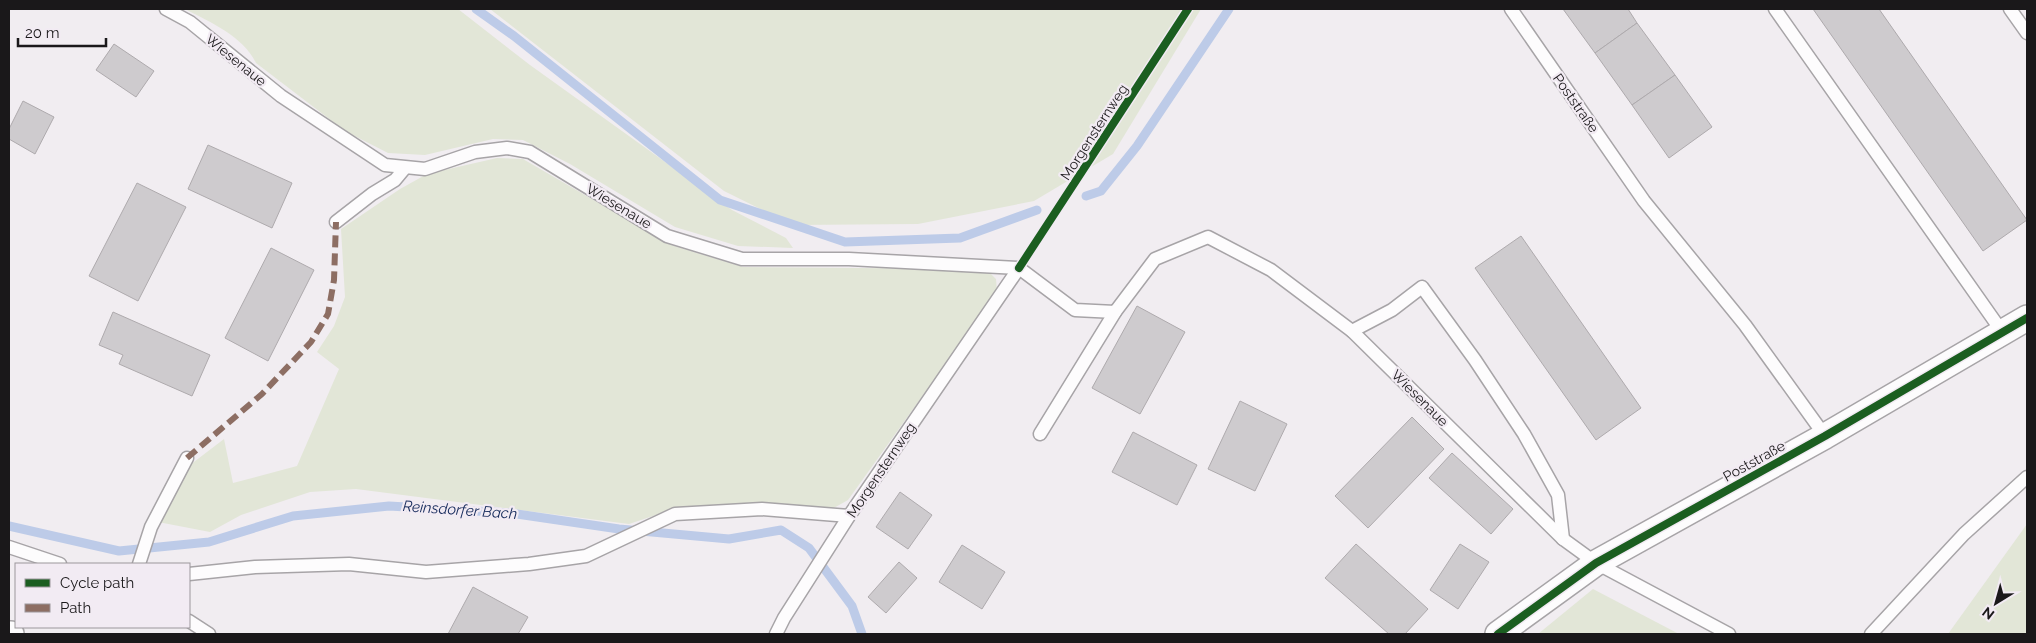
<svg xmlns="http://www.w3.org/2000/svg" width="2036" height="643" font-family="Raleway,sans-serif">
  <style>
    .green { fill: #e2e6d7 }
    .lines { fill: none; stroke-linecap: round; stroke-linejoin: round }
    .stream { stroke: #bdcbe8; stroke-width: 9 }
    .building { fill: #cecbce; stroke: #aeaaad }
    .service-casing { stroke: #a7a4a7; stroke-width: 15 }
    .minor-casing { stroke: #a7a4a7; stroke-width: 28 }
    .service { stroke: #fdfcfd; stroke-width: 12 }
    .minor { stroke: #fdfcfd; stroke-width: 25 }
    .quiet { stroke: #8d6e63; stroke-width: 6; stroke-dasharray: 12 6; stroke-linecap: butt }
    .cycleway-casing { stroke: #f2ebf3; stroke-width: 11 }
    .cycleway { stroke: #1b5e20; stroke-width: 8 }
    .labels { text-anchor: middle; stroke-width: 4.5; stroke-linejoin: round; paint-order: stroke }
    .street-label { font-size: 14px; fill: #1a181a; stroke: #f2ebf3 }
    .water-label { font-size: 15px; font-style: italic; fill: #14295a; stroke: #f2ebf3 }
  </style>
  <rect width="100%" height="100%" fill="#f1edf1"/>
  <g class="green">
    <path d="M185,9H458L530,65L732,210L786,238L793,248L738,246L675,227L570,164L523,140L493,139L425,155L388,153L345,131L256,63C243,36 210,22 185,9Z"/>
    <polygon points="490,9 1201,9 1113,154 1034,201 918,224 793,225 724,191"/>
    <polygon points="497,158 523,159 671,245 743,267 986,269 996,279 997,292 848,500 832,509 754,503 674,509 629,524 356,489 310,492 241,515 210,532 158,522 186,468 224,439 233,483 297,466 339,369 317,352 334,326 345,297 341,229 400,189 427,174"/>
    <polygon points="2027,524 2027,634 1948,634"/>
    <polygon points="1593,589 1679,634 1538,634"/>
  </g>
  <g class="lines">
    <g class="stream">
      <polyline points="476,9 514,36 720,200 845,242 960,238 1037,210"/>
      <polyline points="1086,196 1101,191 1137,146 1229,9"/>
      <polyline points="9,526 119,551 209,542 293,516 389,506 510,513 619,529 729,539 781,530 809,548 852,606 862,634"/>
    </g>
  </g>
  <g class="building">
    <polygon points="1563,9 1628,9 1637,23 1595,53"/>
    <polygon points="1813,9 1879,9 2027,220 1983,251"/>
    <polygon points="1637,23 1675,75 1632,105 1595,53"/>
    <polygon points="114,44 154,71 136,97 96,70"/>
    <polygon points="1675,75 1712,127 1669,158 1632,105"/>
    <polygon points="23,101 54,117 35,154 9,139 9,129"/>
    <polygon points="208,145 292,183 272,228 188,189"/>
    <polygon points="137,183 186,207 138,301 89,276"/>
    <polygon points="1521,236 1641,408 1596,440 1475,268"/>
    <polygon points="271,248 314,270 268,361 225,338"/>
    <polygon points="1137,306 1185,332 1140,414 1092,388"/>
    <polygon points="113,312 210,355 192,396 119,364 123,355 99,345"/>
    <polygon points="1240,401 1287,424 1255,491 1208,469"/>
    <polygon points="1412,417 1444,449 1368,528 1335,496"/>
    <polygon points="1133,432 1197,465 1177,505 1112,472"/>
    <polygon points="1452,453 1513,509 1491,534 1429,478"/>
    <polygon points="900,492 932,515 908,549 876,527"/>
    <polygon points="1356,544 1428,609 1405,634 1389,634 1325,578"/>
    <polygon points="1460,544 1489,562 1458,609 1430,590"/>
    <polygon points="962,545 1005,572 982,609 939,582"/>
    <polygon points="899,562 917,578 886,613 868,597"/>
    <polygon points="473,587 528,617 518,634 448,634"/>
  </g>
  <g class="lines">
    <g class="service-casing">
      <g id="service">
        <polyline points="166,9 190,22 281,96 385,165 425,169 475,152 507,148 530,152 667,236 742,259 849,259 1019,268 1075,310 1115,312 1155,259 1208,237 1271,270 1352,331 1563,539 1596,563 1729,634"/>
        <polyline points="1511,9 1644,201 1745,325 1825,436"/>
        <polyline points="1775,9 2003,333"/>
        <polyline points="2010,9 2027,33"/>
        <polyline points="336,222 372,194 395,180 405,168"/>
        <polyline points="1352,331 1392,310 1422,287 1475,360 1524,434 1558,495 1563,539"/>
        <polyline points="1040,434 1115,312"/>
        <polyline points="9,547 60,564"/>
        <polyline points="139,564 151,527 187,458"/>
        <polyline points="189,574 255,567 349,564 426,572 529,564 586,556 675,514 762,509 849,516"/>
        <polyline points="189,621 209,634"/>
        <polyline points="776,634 784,618 849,516 1019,268"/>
        <polyline points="1871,634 1964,534 2027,477"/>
      </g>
    </g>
    <g class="minor-casing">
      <g id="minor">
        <polyline points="9,634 11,634"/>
        <polyline points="1498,634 1596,563 1825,436 2027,318"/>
      </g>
    </g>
    <use href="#service" class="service"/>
    <use href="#minor" class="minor"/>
    <polyline class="quiet" points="187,458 262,394 311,342 328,314 334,280 336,222"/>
    <g class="cycleway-casing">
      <g id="cycleway">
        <polyline points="1019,268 1188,9"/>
        <polyline points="1498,634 1596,563 1825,436 2027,318"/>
      </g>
    </g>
    <use href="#cycleway" class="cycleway"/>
  </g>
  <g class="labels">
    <g class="street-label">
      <text transform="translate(236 60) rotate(39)" y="5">Wiesenaue</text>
      <text transform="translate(1576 103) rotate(55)" y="5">Poststraße</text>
      <text transform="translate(1094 132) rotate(-57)" y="5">Morgensternweg</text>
      <text transform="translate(619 206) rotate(31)" y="5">Wiesenaue</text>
      <text transform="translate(1420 398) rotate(45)" y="5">Wiesenaue</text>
      <text transform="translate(1754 461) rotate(-29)" y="5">Poststraße</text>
      <text transform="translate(881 470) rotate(-56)" y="5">Morgensternweg</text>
    </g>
    <g class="water-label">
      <text transform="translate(460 510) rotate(4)" y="5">Reinsdorfer Bach</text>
    </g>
  </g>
  <rect width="2036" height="643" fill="none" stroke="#1a181a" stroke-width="20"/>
  <rect x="15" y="563" width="175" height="65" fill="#f2ebf3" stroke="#9c979c"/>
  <rect x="25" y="579" width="25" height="8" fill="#1b5e20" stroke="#9c979c"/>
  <text x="60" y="588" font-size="15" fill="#1a181a">Cycle path</text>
  <rect x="25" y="604" width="25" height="8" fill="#8d6e63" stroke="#9c979c"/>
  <text x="60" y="613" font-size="15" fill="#1a181a">Path</text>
  <g transform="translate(1996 603) rotate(217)" stroke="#f2ebf3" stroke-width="4" paint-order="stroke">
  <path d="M0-4L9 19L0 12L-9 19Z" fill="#1a181a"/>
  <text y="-8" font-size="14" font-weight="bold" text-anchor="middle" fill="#1a181a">N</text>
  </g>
  <path d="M18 38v8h88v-8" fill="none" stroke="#1a181a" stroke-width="2.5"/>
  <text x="25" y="38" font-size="15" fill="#1a181a" stroke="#f2ebf3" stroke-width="4" paint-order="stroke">20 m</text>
</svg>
